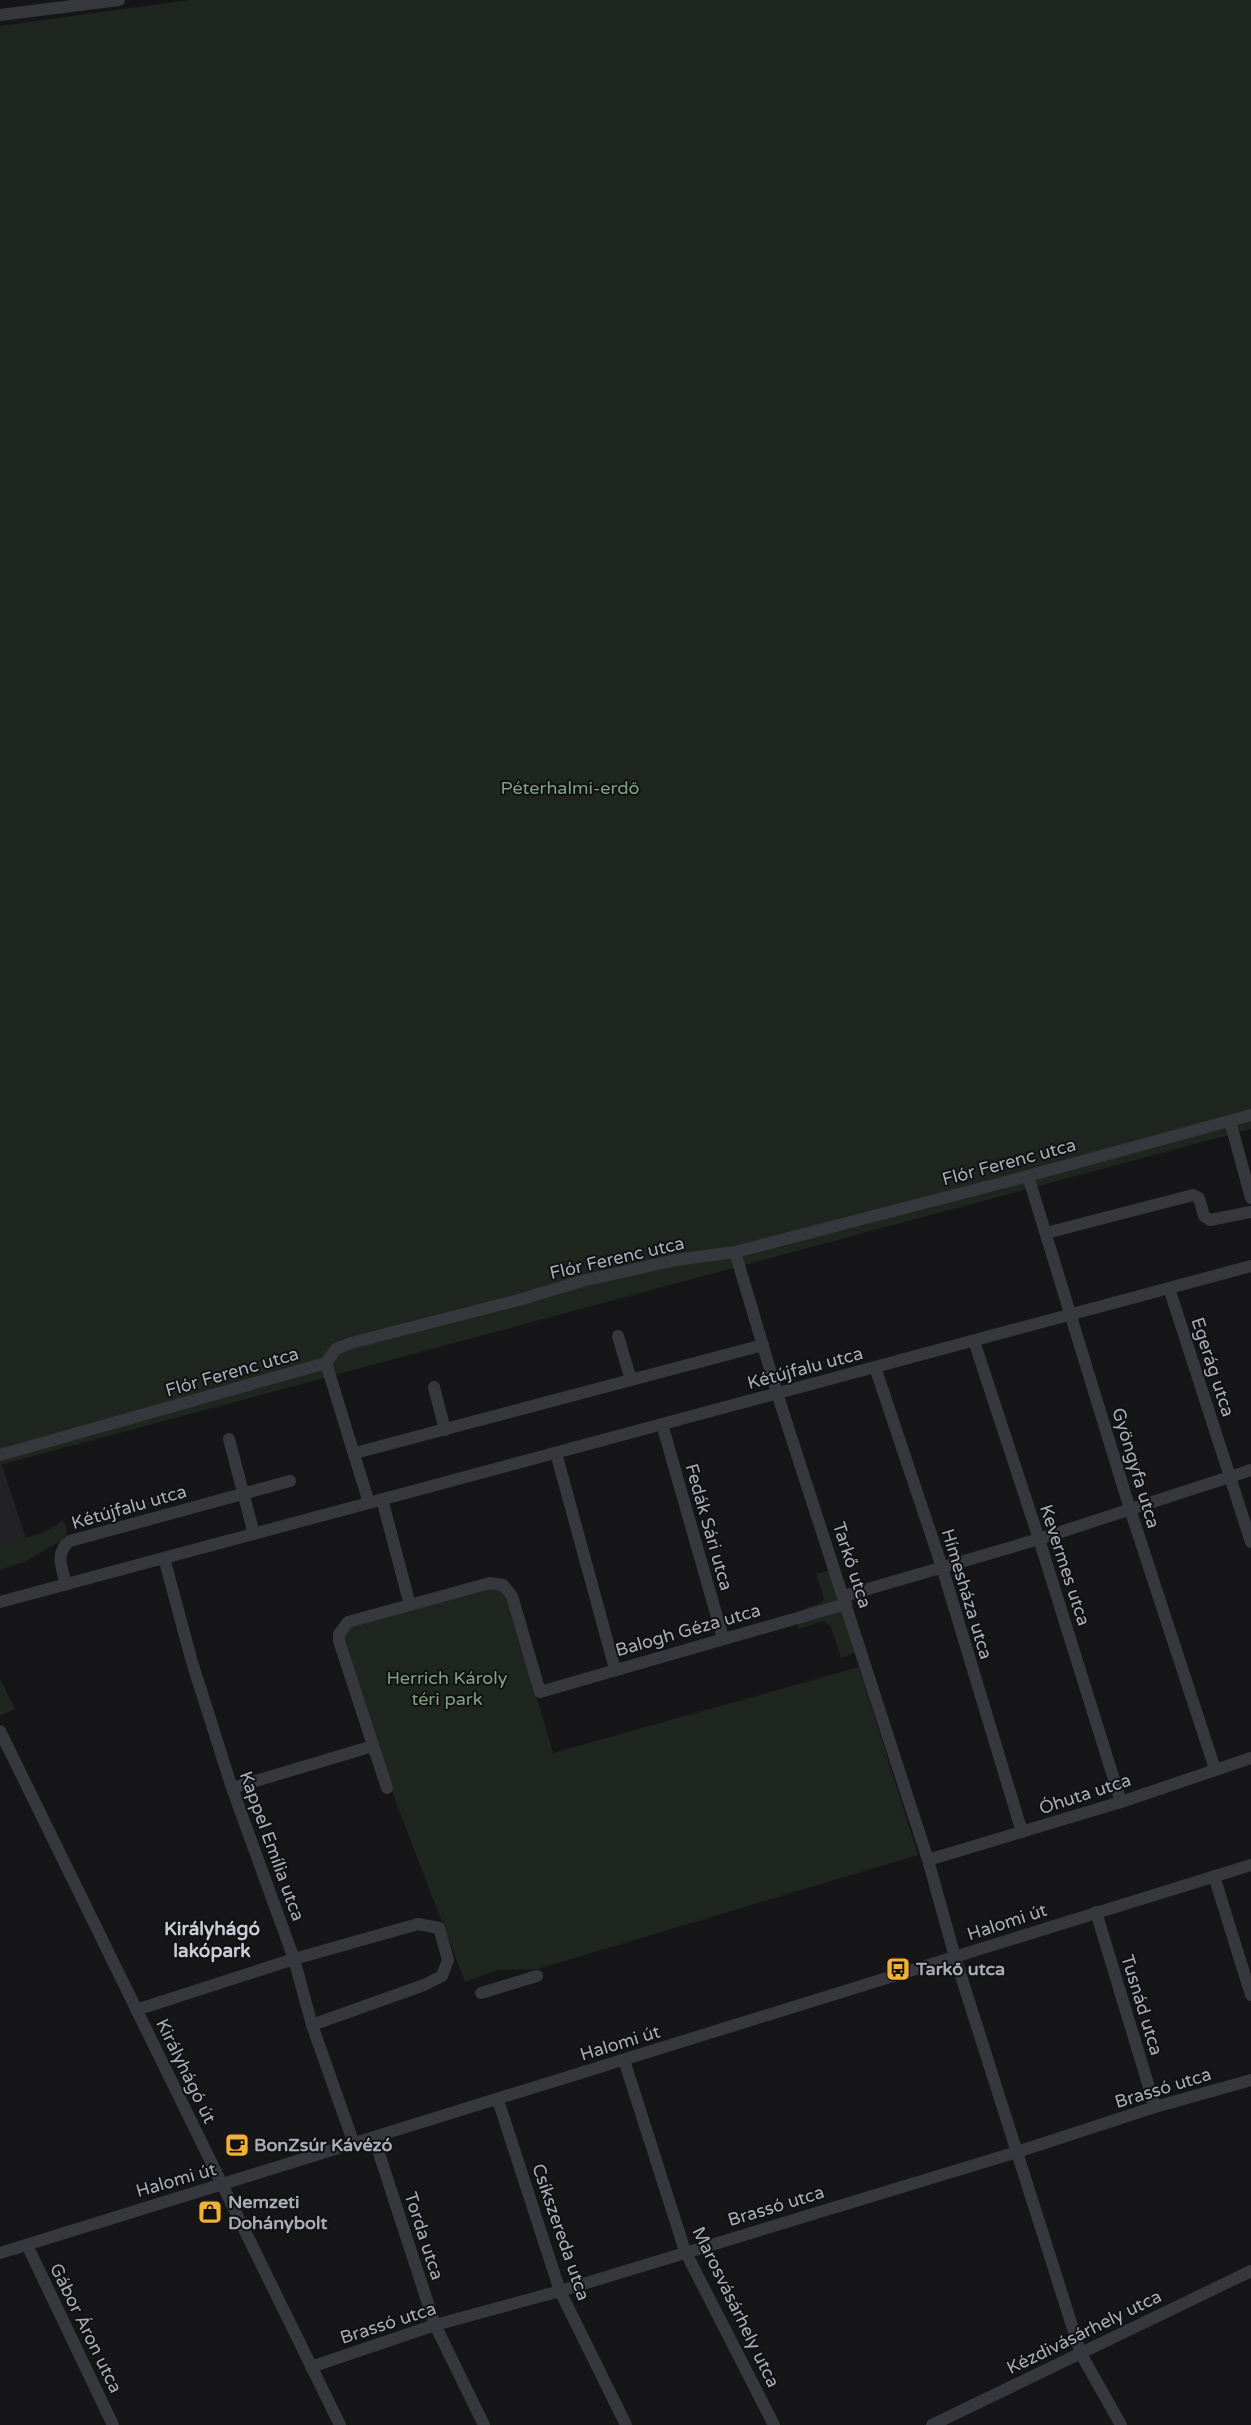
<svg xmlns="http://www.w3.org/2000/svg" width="1251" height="2425" font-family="'Varela Round',sans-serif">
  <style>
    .built { fill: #222225 }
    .green { fill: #1e261f }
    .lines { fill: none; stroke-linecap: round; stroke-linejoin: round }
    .minor { stroke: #37383d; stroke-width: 12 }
    .labels { text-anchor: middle; stroke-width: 4; stroke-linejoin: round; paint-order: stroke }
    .park-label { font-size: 18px; fill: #7fa381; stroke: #111113 }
    .street-label { font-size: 18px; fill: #a8adb8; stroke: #111113 }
    .poi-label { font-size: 18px; font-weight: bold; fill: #a8adb8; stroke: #111113; text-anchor: start }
    .neighbourhood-label { font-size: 19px; font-weight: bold; fill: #c9ccd4; stroke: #111113 }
  </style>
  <rect width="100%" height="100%" fill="#161618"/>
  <polygon class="built" points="0,1465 2,1465 26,1539 0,1546"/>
  <g class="green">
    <polygon points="189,0 1251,0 1251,1129 0,1465 0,26"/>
    <path d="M62,1521L66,1525L67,1534L63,1540L26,1561L0,1570V1544C22,1539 44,1535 62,1521Z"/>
    <polygon points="833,1569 843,1602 808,1612 805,1608 821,1603 824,1598 816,1574"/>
    <polygon points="496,1587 507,1596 553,1753 859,1667 918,1855 538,1969 497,1970 465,1982 397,1805 344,1643 345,1632 348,1628"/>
    <polygon points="845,1607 859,1651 841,1658 831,1627 823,1621 798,1629 797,1623"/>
    <polygon points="0,1679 15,1709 0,1716"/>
  </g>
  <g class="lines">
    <g class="minor">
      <polyline points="0,15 119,0"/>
      <polyline points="1230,1121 1251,1198"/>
      <polyline points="1028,1176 1130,1509 1215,1769"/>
      <polyline points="1046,1233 1193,1195 1199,1198 1204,1216 1210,1220 1251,1212"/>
      <polyline points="735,1252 777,1393 928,1860 955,1957 1081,2354 1121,2425"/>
      <polyline points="1169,1288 1251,1542"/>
      <polyline points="618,1336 631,1380"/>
      <polyline points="974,1341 1039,1539 1121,1802"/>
      <polyline points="326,1363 369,1503"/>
      <polyline points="875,1367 942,1567 1022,1832"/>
      <polyline points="434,1387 445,1430"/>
      <polyline points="662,1424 723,1638"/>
      <polyline points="229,1439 254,1534"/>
      <polyline points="355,1453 763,1345"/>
      <polyline points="556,1453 615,1669"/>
      <polyline points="0,1455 326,1363 336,1349 351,1343 522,1299 582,1281 676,1260 735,1252 1028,1176 1251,1115"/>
      <polyline points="382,1499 410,1605"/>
      <polyline points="164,1558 192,1662 232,1788 294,1959 312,2025 354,2144"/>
      <path d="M66,1584C62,1568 54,1553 70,1541L290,1481"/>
      <polyline points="844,1596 1039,1539 1251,1470"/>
      <polyline points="0,1602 1251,1266"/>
      <polyline points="0,1731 340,2425"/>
      <polyline points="232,1788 373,1746"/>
      <polyline points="387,1788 339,1641 339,1634 348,1622 490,1583 503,1585 512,1596 540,1692 846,1604"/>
      <polyline points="928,1860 1121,1802 1251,1758"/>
      <polyline points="1214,1876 1251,1995"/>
      <polyline points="1096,1912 1155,2107"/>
      <polyline points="481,1993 537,1976"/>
      <polyline points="136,2010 294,1959 418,1924 439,1928 448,1960 442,1976 424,1985 312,2025"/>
      <polyline points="624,2060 685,2251 774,2425"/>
      <polyline points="498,2100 560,2291 626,2425"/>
      <polyline points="374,2138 435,2325 484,2425"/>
      <polyline points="27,2245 113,2425"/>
      <polyline points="0,2253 1251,1865"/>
      <polyline points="311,2367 435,2325 560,2291 1017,2152 1155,2107 1251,2080"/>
      <polyline points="932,2425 1251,2271"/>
    </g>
  </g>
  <defs>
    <g id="bus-square" transform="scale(1.25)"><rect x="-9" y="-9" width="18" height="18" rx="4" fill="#f2b134" stroke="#111113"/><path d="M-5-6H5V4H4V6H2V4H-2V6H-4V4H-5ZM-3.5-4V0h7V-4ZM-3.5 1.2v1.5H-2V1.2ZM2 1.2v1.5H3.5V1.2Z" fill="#111"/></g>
    <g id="cafe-square" transform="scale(1.25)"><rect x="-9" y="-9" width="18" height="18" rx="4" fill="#f2b134" stroke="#111113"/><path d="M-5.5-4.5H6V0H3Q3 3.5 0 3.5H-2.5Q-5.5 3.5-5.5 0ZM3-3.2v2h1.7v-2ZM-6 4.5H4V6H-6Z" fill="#111"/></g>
    <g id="shop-square" transform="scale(1.25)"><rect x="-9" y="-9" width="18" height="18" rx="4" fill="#f2b134" stroke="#111113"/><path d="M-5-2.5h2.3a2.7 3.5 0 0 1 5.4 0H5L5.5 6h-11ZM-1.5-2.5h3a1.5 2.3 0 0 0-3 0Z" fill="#111"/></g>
  </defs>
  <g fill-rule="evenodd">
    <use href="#bus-square" x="898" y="1969"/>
    <use href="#cafe-square" x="237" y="2145"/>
    <use href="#shop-square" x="210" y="2212"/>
  </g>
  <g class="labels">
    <g class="park-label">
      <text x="570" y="794">Péterhalmi-erdő</text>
      <text x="447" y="1684">Herrich Károly<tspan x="447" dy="21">téri park</tspan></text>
    </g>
    <g class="street-label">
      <text transform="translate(1009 1162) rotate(-15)" y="6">Flór Ferenc utca</text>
      <text transform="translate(617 1258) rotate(-13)" y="6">Flór Ferenc utca</text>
      <text transform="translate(1213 1367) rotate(72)" y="6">Egerág utca</text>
      <text transform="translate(805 1368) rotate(-15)" y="6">Kétújfalu utca</text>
      <text transform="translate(232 1372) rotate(-16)" y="6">Flór Ferenc utca</text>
      <text transform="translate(1136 1468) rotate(73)" y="6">Gyöngyfa utca</text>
      <text transform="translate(129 1507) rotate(-16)" y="6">Kétújfalu utca</text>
      <text transform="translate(709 1527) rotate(74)" y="6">Fedák Sári utca</text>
      <text transform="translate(852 1565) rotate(72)" y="6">Tarkő utca</text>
      <text transform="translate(1065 1565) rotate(72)" y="6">Kevermes utca</text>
      <text transform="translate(967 1594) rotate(73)" y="6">Hímesháza utca</text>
      <text transform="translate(688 1630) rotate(-16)" y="6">Balogh Géza utca</text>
      <text transform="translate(1085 1794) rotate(-18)" y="6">Óhuta utca</text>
      <text transform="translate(272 1846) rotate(70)" y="6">Kappel Emília utca</text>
      <text transform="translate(1007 1922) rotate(-18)" y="6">Halomi út</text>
      <text transform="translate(1142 2005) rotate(73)" y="6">Tusnád utca</text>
      <text transform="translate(620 2043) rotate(-17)" y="6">Halomi út</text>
      <text transform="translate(186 2071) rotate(64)" y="6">Királyhágó út</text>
      <text transform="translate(1163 2088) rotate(-17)" y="6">Brassó utca</text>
      <text transform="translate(176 2180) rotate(-16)" y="6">Halomi út</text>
      <text transform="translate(776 2206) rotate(-17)" y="6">Brassó utca</text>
      <text transform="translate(561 2232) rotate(71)" y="6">Csíkszereda utca</text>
      <text transform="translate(424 2236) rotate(72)" y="6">Torda utca</text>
      <text transform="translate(736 2307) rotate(64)" y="6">Marosvásárhely utca</text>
      <text transform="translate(388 2323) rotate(-18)" y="6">Brassó utca</text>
      <text transform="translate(86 2328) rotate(64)" y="6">Gábor Áron utca</text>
      <text transform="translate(1084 2332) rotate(-26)" y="6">Kézdivásárhely utca</text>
    </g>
    <g class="poi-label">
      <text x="916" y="1975">Tarkő utca</text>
      <text x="254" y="2151">BonZsúr Kávézó</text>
      <text x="228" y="2208">Nemzeti<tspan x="228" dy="21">Dohánybolt</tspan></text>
    </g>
    <g class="neighbourhood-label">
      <text x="212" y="1935">Királyhágó<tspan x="212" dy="22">lakópark</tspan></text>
    </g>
  </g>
</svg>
